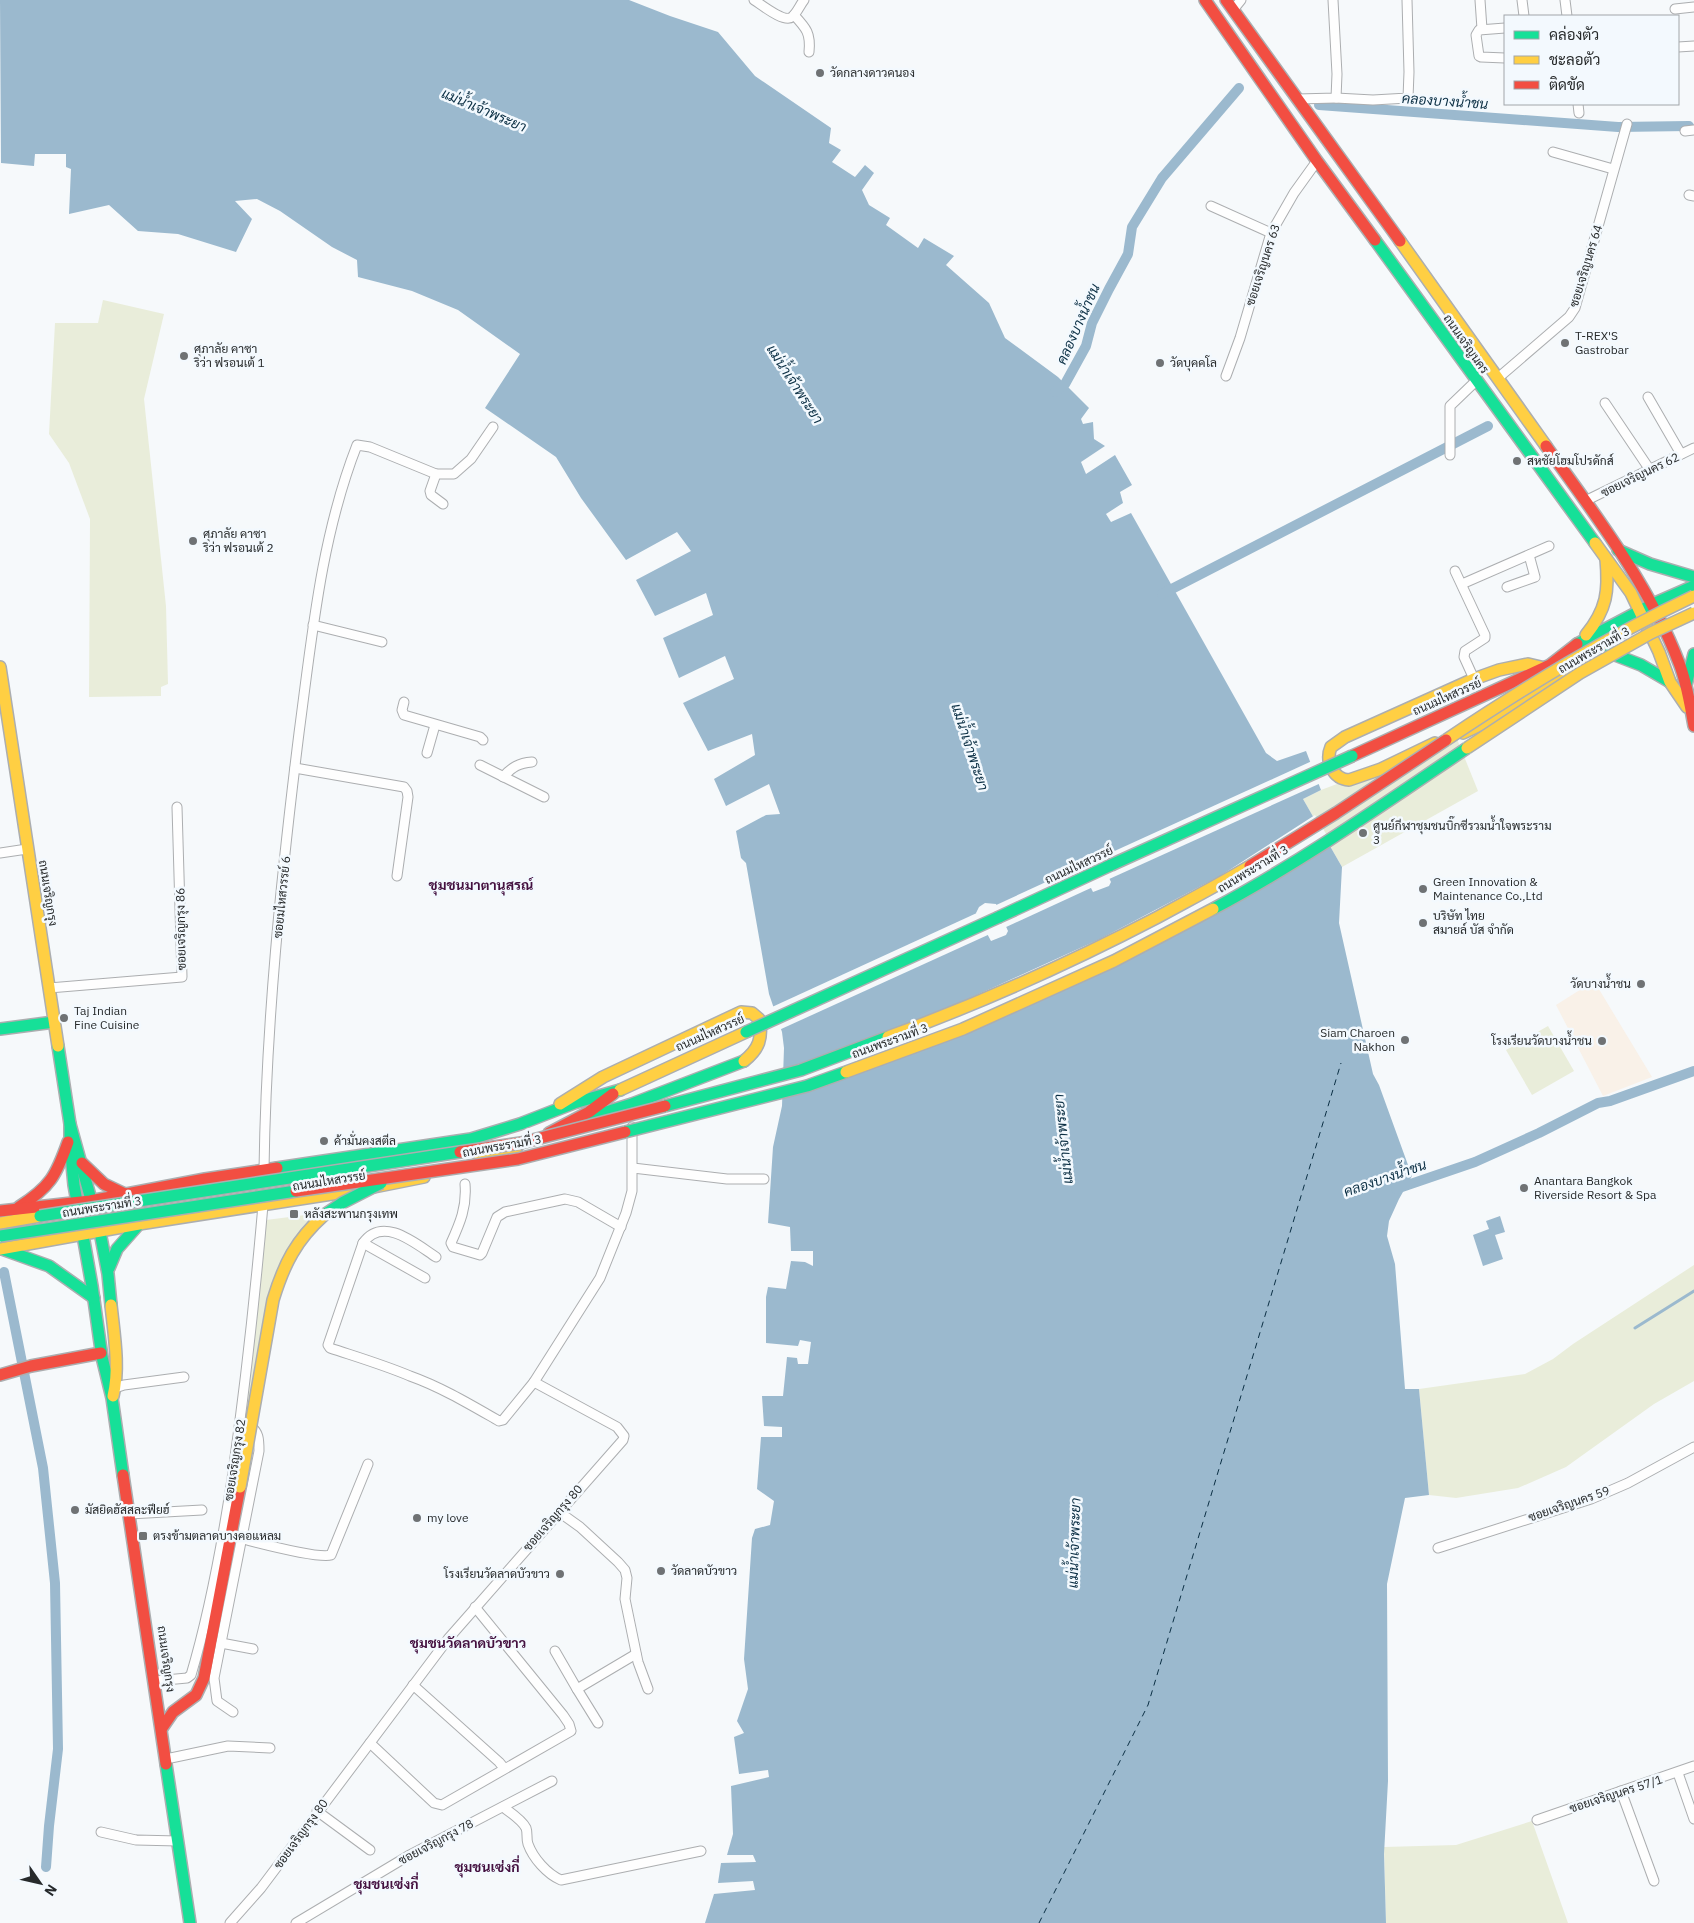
<svg xmlns="http://www.w3.org/2000/svg" width="1694" height="1923" font-family="'IBM Plex Sans',Sarabun,sans-serif">
  <style>
    .education { fill: #f9f1e8 }
    .green { fill: #e9edda }
    .water { fill: #9bb9ce; fill-rule: evenodd }
    .pier { fill: #f6f9fb }
    .lines { fill: none; stroke-linecap: round; stroke-linejoin: round }
    .stream { stroke: #9bb9ce; stroke-width: 3 }
    .canal { stroke: #9bb9ce; stroke-width: 10 }
    .ferry { stroke: #0b2f44; stroke-width: 1; stroke-dasharray: 6 5; stroke-linecap: butt }
    .street-casing { stroke: #acaeb0; stroke-width: 11 }
    .fast-casing { stroke: #acaeb0; stroke-width: 14 }
    .slow-casing { stroke: #acaeb0; stroke-width: 14 }
    .jam-casing { stroke: #acaeb0; stroke-width: 14 }
    .street { stroke: #fefefe; stroke-width: 9 }
    .fast { stroke: #16e098; stroke-width: 11 }
    .slow { stroke: #ffcf43; stroke-width: 11 }
    .jam { stroke: #f24e42; stroke-width: 11 }
    .fast-bridge-casing { stroke: #acaeb0; stroke-width: 14; stroke-linecap: butt }
    .slow-bridge-casing { stroke: #acaeb0; stroke-width: 14; stroke-linecap: butt }
    .jam-bridge-casing { stroke: #acaeb0; stroke-width: 14; stroke-linecap: butt }
    .fast-bridge { stroke: #16e098; stroke-width: 11 }
    .slow-bridge { stroke: #ffcf43; stroke-width: 11 }
    .jam-bridge { stroke: #f24e42; stroke-width: 11 }
    .poi-dot { fill: #6f7274; stroke: #f3f9fe; stroke-width: 2 }
    .labels { text-anchor: middle; stroke-width: 5; stroke-linejoin: round; paint-order: stroke }
    .poi-label { font-size: 12px; fill: #272a2b; stroke: #f3f9fe; text-anchor: start }
    .street-label { font-size: 12px; fill: #272a2b; stroke: #f3f9fe }
    .water-label { font-size: 14px; font-style: italic; fill: #0b2f44; stroke: #f3f9fe }
    .neighbourhood-label { font-size: 14px; font-weight: bold; fill: #441140; stroke: #f3f9fe }
  </style>
  <rect width="100%" height="100%" fill="#f6f9fb"/>
  <polygon class="education" points="1594,981 1652,1077 1603,1096 1556,1005"/>
  <g class="green">
    <polygon points="103,300 164,314 144,399 166,606 168,684 161,687 161,696 89,697 90,519 69,463 49,434 55,323 98,323"/>
    <polygon points="1457,739 1478,791 1342,867 1303,799 1321,790"/>
    <polygon points="1548,1026 1574,1071 1532,1095 1506,1050"/>
    <polygon points="313,1214 310,1236 278,1285 256,1421 245,1420 266,1220"/>
    <polygon points="1694,1265 1694,1381 1654,1404 1566,1467 1518,1488 1456,1498 1429,1495 1419,1389 1525,1374 1553,1359 1573,1344"/>
    <polygon points="1532,1821 1568,1923 1386,1923 1384,1847 1456,1845"/>
  </g>
  <g class="water">
    <path d="M0,0H629L670,16L718,32L755,76L831,128L829,143L841,150L832,162L855,177L865,165L874,173L862,190L869,205L890,218L886,225L918,248L924,238L954,256L946,265L989,303L1005,338L1058,377L1089,408L1081,419L1083,424L1093,422L1094,439L1105,446L1081,462L1086,474L1115,455L1132,485L1120,492L1123,503L1106,514L1111,522L1131,513L1266,753L1277,761L1306,751L1321,790L1303,799L1342,867L1339,923L1373,1074L1379,1085L1412,1176L1399,1199L1389,1221L1387,1236L1395,1264L1405,1389H1419L1429,1495L1405,1498L1387,1584L1388,1781L1384,1854L1386,1923H705L714,1894L755,1890L753,1881L718,1883L721,1863L756,1862L753,1855H727L733,1834L731,1786L769,1777L768,1770L739,1774L734,1737L744,1733L737,1721L748,1689L744,1659L752,1538L755,1529L770,1525L774,1501L757,1489L761,1437H782V1427L764,1426L762,1396H783L787,1357L797,1358L798,1364H808L811,1342L800,1340L798,1346L766,1343V1297L768,1287L786,1289L791,1261L805,1262L813,1266V1251H791L790,1227L768,1223L773,1147L782,1106L784,1048L782,1032L769,994L746,863L741,858L736,831L766,815L780,814L769,784L726,806L714,779L755,755L752,734L708,751L683,703L734,679L725,656L679,678L663,638L713,615L706,593L655,616L636,580L691,551L677,532L626,560L581,498L556,457L485,408L520,354L458,310L412,291L358,277L357,260L332,247L280,211L257,199L235,201L252,219L236,252L178,234L138,231L109,205L69,214L71,169L66,167V154H35L34,166L1,163ZM1095,853L1098,855L1111,882L1109,886L1093,892L1079,864C1083,856 1087,854 1095,853ZM985,903L996,904L1008,931L1006,935L991,941L976,913L979,907Z"/>
    <polygon points="1500,1216 1505,1232 1495,1235 1503,1259 1483,1266 1473,1235 1489,1229 1486,1221"/>
  </g>
  <g class="pier">
    <polygon points="1312,761 1321,783 1107,880 1097,859"/>
    <polygon points="1315,815 1332,844 1116,966 780,1099 781,1069 802,1064 948,1008 1100,939 1220,876"/>
    <polygon points="1083,865 1093,887 1004,928 994,906"/>
    <polygon points="979,912 990,934 779,1030 772,1007"/>
  </g>
  <g class="lines">
    <polyline class="stream" points="1635,1328 1694,1291"/>
    <g class="canal">
      <polyline points="1319,105 1618,127 1689,126"/>
      <polyline points="1055,392 1065,384 1086,346 1092,323 1109,289 1128,254 1132,227 1162,178 1239,88"/>
      <polyline points="1162,594 1488,426"/>
      <polyline points="1396,1189 1475,1162 1539,1133 1598,1103 1610,1101 1694,1071"/>
      <polyline points="4,1272 43,1468 55,1583 58,1749 49,1826 46,1867"/>
    </g>
    <polyline class="ferry" points="1039,1923 1148,1705 1341,1063"/>
    <g class="street-casing">
      <g id="street">
        <path d="M754,0C762,5 784,23 792,17C797,13 800,5 804,0"/>
        <polyline points="1480,0 1482,29"/>
        <polyline points="1522,0 1524,16"/>
        <polyline points="1565,0 1567,16"/>
        <polyline points="1675,9 1694,7"/>
        <polyline points="1233,10 1241,0"/>
        <path d="M794,15C806,28 811,33 809,52"/>
        <polyline points="1505,28 1479,30 1476,35 1479,56 1481,57 1505,58"/>
        <polyline points="1678,47 1694,46"/>
        <polyline points="1336,98 1373,100 1408,98 1409,72 1407,0"/>
        <polyline points="1297,99 1336,98 1337,74 1333,0"/>
        <polyline points="1578,104 1579,113"/>
        <polyline points="1685,131 1694,130"/>
        <polyline points="1553,152 1613,169"/>
        <polyline points="1689,195 1694,196"/>
        <polyline points="1211,206 1271,233"/>
        <polyline points="1226,376 1240,338 1271,233 1294,193 1317,161"/>
        <polyline points="1498,378 1569,317 1575,308 1627,124"/>
        <polyline points="1648,397 1681,454"/>
        <polyline points="1605,403 1650,470"/>
        <polyline points="1450,455 1450,406 1476,381"/>
        <polyline points="436,474 430,491 431,495 443,504"/>
        <polyline points="1585,501 1694,448"/>
        <polyline points="1455,571 1485,635 1485,638 1465,651 1464,657 1474,679"/>
        <polyline points="1462,584 1549,546"/>
        <polyline points="1507,587 1535,577 1529,555"/>
        <polyline points="313,625 382,642"/>
        <polyline points="404,702 402,710 404,715 480,737 483,740"/>
        <polyline points="427,753 435,725"/>
        <polyline points="480,765 544,797"/>
        <polyline points="295,768 404,787 407,791 408,797 397,876"/>
        <path d="M503,777C512,767 519,763 532,762"/>
        <polyline points="0,853 27,849"/>
        <polyline points="49,988 182,977 177,807"/>
        <polyline points="633,1168 727,1179 764,1179"/>
        <path d="M264,1170C266,1024 281,878 299,733C312,636 321,537 357,445L370,447L436,474H454L471,459L493,427"/>
        <path d="M465,1184C467,1207 460,1223 451,1243L453,1247L480,1255L482,1253L497,1217L505,1212L565,1199L578,1202L621,1227"/>
        <polyline points="363,1243 425,1278"/>
        <path d="M436,1257C416,1244 383,1215 363,1243L328,1345L330,1348C357,1357 384,1365 410,1376C441,1387 471,1405 499,1421L503,1420L534,1382"/>
        <polyline points="115,1388 124,1385 184,1377"/>
        <polyline points="559,1512 580,1527 618,1562 625,1570 627,1578 625,1599 638,1662 648,1689"/>
        <polyline points="129,1514 202,1510"/>
        <path d="M243,1539C259,1543 318,1559 331,1555L368,1464"/>
        <polyline points="1438,1548 1591,1499 1628,1483 1694,1447"/>
        <polyline points="221,1643 253,1649"/>
        <polyline points="555,1651 577,1689"/>
        <path d="M155,1681L187,1678L191,1675C210,1611 222,1545 232,1479C245,1388 255,1297 263,1205"/>
        <polyline points="413,1685 499,1762 504,1768"/>
        <path d="M233,1712L217,1701L214,1678L259,1451C259,1439 259,1432 249,1425"/>
        <polyline points="598,1723 577,1689 636,1654"/>
        <polyline points="370,1743 434,1803 442,1805 571,1731 569,1724 563,1715 475,1607"/>
        <polyline points="166,1759 228,1746 270,1748"/>
        <polyline points="1678,1773 1694,1819"/>
        <polyline points="1621,1791 1654,1881"/>
        <path d="M503,1807C511,1813 522,1820 526,1828C528,1833 526,1838 528,1844C533,1858 547,1874 561,1880L701,1851"/>
        <polyline points="317,1811 370,1850"/>
        <polyline points="1537,1820 1694,1766"/>
        <polyline points="101,1832 136,1840 178,1841"/>
        <polyline points="230,1923 261,1888 448,1639 623,1440 624,1436 617,1427 534,1382 600,1278 626,1213 632,1191 632,1127"/>
        <polyline points="296,1923 408,1856 552,1781"/>
      </g>
    </g>
    <g class="fast-casing">
      <g id="fast">
        <polyline points="1375,240 1595,543"/>
        <polyline points="1618,550 1650,564 1694,577"/>
        <polyline points="1577,644 1653,604 1694,586"/>
        <polyline points="1610,653 1641,665 1670,682"/>
        <polyline points="1686,685 1694,654"/>
        <polyline points="999,917 1111,865"/>
        <polyline points="0,1029 54,1022"/>
        <polyline points="58,1046 70,1124 100,1232 108,1274 111,1305"/>
        <polyline points="587,1118 632,1104 744,1061"/>
        <polyline points="70,1124 70,1144 74,1185 92,1286 102,1357 112,1398 123,1475"/>
        <polyline points="277,1168 471,1139 520,1124 574,1103 620,1090"/>
        <polyline points="2,1249 49,1266 94,1298"/>
        <polyline points="109,1268 117,1249 139,1224"/>
        <polyline points="166,1764 190,1923"/>
      </g>
    </g>
    <g class="slow-casing">
      <g id="slow">
        <polyline points="1400,241 1546,446"/>
        <polyline points="1595,543 1631,593 1659,652 1670,682 1687,707"/>
        <path d="M1586,635C1607,609 1609,591 1606,559"/>
        <polyline points="0,667 58,1046"/>
        <polyline points="1463,733 1503,714 1583,661"/>
        <path d="M1435,743L1381,769L1349,780C1333,779 1325,761 1331,747L1345,737L1474,679L1499,670L1528,664L1545,668"/>
        <polyline points="620,1090 746,1032"/>
        <path d="M560,1104L603,1077L741,1012L752,1013L759,1019C763,1038 759,1049 744,1061"/>
        <polyline points="479,1161 517,1147"/>
        <polyline points="0,1223 40,1216"/>
        <polyline points="0,1249 139,1224 364,1189 424,1177"/>
        <path d="M111,1305C114,1334 120,1368 113,1396"/>
      </g>
    </g>
    <g class="jam-casing">
      <g id="jam">
        <polyline points="1205,0 1317,161 1375,240"/>
        <polyline points="1226,0 1400,241"/>
        <path d="M1546,446C1594,513 1650,586 1679,663C1687,683 1690,705 1694,726"/>
        <polyline points="1352,756 1550,665 1577,644"/>
        <polyline points="549,1133 589,1112 613,1094"/>
        <polyline points="82,1163 104,1184 127,1195"/>
        <path d="M19,1207C50,1187 56,1176 68,1142"/>
        <polyline points="0,1211 90,1201 205,1179 277,1168"/>
        <polyline points="0,1375 31,1366 101,1353"/>
        <polyline points="123,1475 166,1764"/>
        <polyline points="162,1728 173,1712 196,1695 204,1678 240,1487"/>
      </g>
    </g>
    <use href="#street" class="street"/>
    <use href="#fast" class="fast"/>
    <use href="#slow" class="slow"/>
    <use href="#jam" class="jam"/>
    <g class="fast-bridge-casing">
      <g id="fast-bridge">
        <polyline points="1111,865 1352,756"/>
        <path d="M1213,909C1301,862 1384,804 1467,748"/>
        <polyline points="746,1032 999,917"/>
        <polyline points="665,1106 801,1070 888,1037"/>
        <polyline points="625,1132 807,1086 846,1072"/>
        <polyline points="324,1215 342,1203 381,1183"/>
        <polyline points="40,1216 460,1152"/>
        <polyline points="0,1236 296,1191"/>
      </g>
    </g>
    <g class="slow-bridge-casing">
      <g id="slow-bridge">
        <path d="M1446,740C1527,686 1605,638 1694,596"/>
        <polyline points="1467,748 1580,673 1651,633 1694,613"/>
        <path d="M888,1037C981,1003 1070,963 1158,917C1189,900 1220,884 1250,866"/>
        <polyline points="846,1072 963,1029 1114,961 1213,909"/>
        <path d="M240,1487L273,1300C284,1264 296,1240 324,1215"/>
      </g>
    </g>
    <g class="jam-bridge-casing">
      <g id="jam-bridge">
        <polyline points="1250,866 1336,813 1446,740"/>
        <polyline points="460,1152 521,1143 665,1106"/>
        <polyline points="296,1191 518,1159 625,1132"/>
      </g>
    </g>
    <use href="#fast-bridge" class="fast-bridge"/>
    <use href="#slow-bridge" class="slow-bridge"/>
    <use href="#jam-bridge" class="jam-bridge"/>
  </g>
  <g class="poi-dot">
    <circle cx="820" cy="73" r="5"/>
    <circle cx="1565" cy="343" r="5"/>
    <circle cx="184" cy="356" r="5"/>
    <circle cx="1160" cy="363" r="5"/>
    <circle cx="1517" cy="461" r="5"/>
    <circle cx="193" cy="541" r="5"/>
    <circle cx="1363" cy="833" r="5"/>
    <circle cx="1423" cy="889" r="5"/>
    <circle cx="1423" cy="923" r="5"/>
    <circle cx="1641" cy="984" r="5"/>
    <circle cx="64" cy="1018" r="5"/>
    <circle cx="1405" cy="1040" r="5"/>
    <circle cx="1602" cy="1041" r="5"/>
    <circle cx="324" cy="1141" r="5"/>
    <circle cx="1524" cy="1188" r="5"/>
    <rect x="289" y="1209" width="10" height="10" rx="2.5"/>
    <circle cx="75" cy="1510" r="5"/>
    <circle cx="417" cy="1518" r="5"/>
    <rect x="138" y="1531" width="10" height="10" rx="2.5"/>
    <circle cx="661" cy="1571" r="5"/>
    <circle cx="560" cy="1574" r="5"/>
  </g>
  <g class="labels">
    <g class="poi-label">
      <text x="830" y="77">วัดกลางดาวคนอง</text>
      <text x="1575" y="340">T-REX'S<tspan x="1575" dy="14">Gastrobar</tspan></text>
      <text x="194" y="353">ศุภาลัย คาซา<tspan x="194" dy="14">ริว่า ฟรอนเต้ 1</tspan></text>
      <text x="1170" y="367">วัดบุคคโล</text>
      <text x="1527" y="465">สหชัยโฮมโปรดักส์</text>
      <text x="203" y="538">ศุภาลัย คาซา<tspan x="203" dy="14">ริว่า ฟรอนเต้ 2</tspan></text>
      <text x="1373" y="830">ศูนย์กีฬาชุมชนบิ๊กซีรวมน้ำใจพระราม<tspan x="1373" dy="14">3</tspan></text>
      <text x="1433" y="886">Green Innovation &amp;<tspan x="1433" dy="14">Maintenance Co.,Ltd</tspan></text>
      <text x="1433" y="920">บริษัท ไทย<tspan x="1433" dy="14">สมายล์ บัส จำกัด</tspan></text>
      <text x="1631" y="988" text-anchor="end">วัดบางน้ำชน</text>
      <text x="74" y="1015">Taj Indian<tspan x="74" dy="14">Fine Cuisine</tspan></text>
      <text x="1395" y="1037" text-anchor="end">Siam Charoen<tspan x="1395" dy="14">Nakhon</tspan></text>
      <text x="1592" y="1045" text-anchor="end">โรงเรียนวัดบางน้ำชน</text>
      <text x="334" y="1145">ค้ามั่นคงสตีล</text>
      <text x="1534" y="1185">Anantara Bangkok<tspan x="1534" dy="14">Riverside Resort &amp; Spa</tspan></text>
      <text x="304" y="1218">หลังสะพานกรุงเทพ</text>
      <text x="85" y="1514">มัสยิดฮัสสละฟียฮ์</text>
      <text x="427" y="1522">my love</text>
      <text x="153" y="1540">ตรงข้ามตลาดบางคอแหลม</text>
      <text x="671" y="1575">วัดลาดบัวขาว</text>
      <text x="550" y="1578" text-anchor="end">โรงเรียนวัดลาดบัวขาว</text>
    </g>
    <g class="street-label">
      <text transform="translate(1263 265) rotate(-72)" y="4">ซอยเจริญนคร 63</text>
      <text transform="translate(1586 266) rotate(-73)" y="4">ซอยเจริญนคร 64</text>
      <text transform="translate(1466 344) rotate(55)" y="4">ถนนเจริญนคร</text>
      <text transform="translate(1640 475) rotate(-26)" y="4">ซอยเจริญนคร 62</text>
      <text transform="translate(1594 650) rotate(-30)" y="4">ถนนพระรามที่ 3</text>
      <text transform="translate(1447 697) rotate(-24)" y="4">ถนนมไหสวรรย์</text>
      <text transform="translate(1079 865) rotate(-25)" y="4">ถนนมไหสวรรย์</text>
      <text transform="translate(1253 869) rotate(-31)" y="4">ถนนพระรามที่ 3</text>
      <text transform="translate(48 893) rotate(81)" y="4">ถนนเจริญกรุง</text>
      <text transform="translate(282 897) rotate(-84)" y="4">ซอยมไหสวรรย์ 6</text>
      <text transform="translate(181 929) rotate(-91)" y="4">ซอยเจริญกรุง 86</text>
      <text transform="translate(710 1033) rotate(-24)" y="4">ถนนมไหสวรรย์</text>
      <text transform="translate(890 1041) rotate(-20)" y="4">ถนนพระรามที่ 3</text>
      <text transform="translate(502 1146) rotate(-10)" y="4">ถนนพระรามที่ 3</text>
      <text transform="translate(329 1181) rotate(-9)" y="4">ถนนมไหสวรรย์</text>
      <text transform="translate(102 1207) rotate(-9)" y="4">ถนนพระรามที่ 3</text>
      <text transform="translate(235 1460) rotate(-81)" y="4">ซอยเจริญกรุง 82</text>
      <text transform="translate(1569 1504) rotate(-19)" y="4">ซอยเจริญนคร 59</text>
      <text transform="translate(553 1518) rotate(-49)" y="4">ซอยเจริญกรุง 80</text>
      <text transform="translate(166 1659) rotate(82)" y="4">ถนนเจริญกรุง</text>
      <text transform="translate(1616 1794) rotate(-18)" y="4">ซอยเจริญนคร 57/1</text>
      <text transform="translate(301 1834) rotate(-54)" y="4">ซอยเจริญกรุง 80</text>
      <text transform="translate(436 1842) rotate(-28)" y="4">ซอยเจริญกรุง 78</text>
    </g>
    <g class="water-label">
      <text transform="translate(1445 101) rotate(4)" y="5">คลองบางน้ำชน</text>
      <text transform="translate(484 110) rotate(23)" y="5">แม่น้ำเจ้าพระยา</text>
      <text transform="translate(1078 324) rotate(-66)" y="5">คลองบางน้ำชน</text>
      <text transform="translate(795 384) rotate(57)" y="5">แม่น้ำเจ้าพระยา</text>
      <text transform="translate(970 747) rotate(72)" y="5">แม่น้ำเจ้าพระยา</text>
      <text transform="translate(1063 1139) rotate(-96)" y="5">แม่น้ำเจ้าพระยา</text>
      <text transform="translate(1385 1178) rotate(-19)" y="5">คลองบางน้ำชน</text>
      <text transform="translate(1074 1543) rotate(-88)" y="5">แม่น้ำเจ้าพระยา</text>
    </g>
    <g class="neighbourhood-label">
      <text x="481" y="890">ชุมชนมาตานุสรณ์</text>
      <text x="468" y="1648">ชุมชนวัดลาดบัวขาว</text>
      <text x="487" y="1872">ชุมชนเซ่งกี่</text>
      <text x="386" y="1889">ชุมชนเซ่งกี่</text>
    </g>
  </g>
  <rect x="1504" y="15" width="175" height="90" fill="#f3f9fe" stroke="#a1a6aa"/>
  <rect x="1514" y="31" width="25" height="8" fill="#16e098" stroke="#a1a6aa"/>
  <text x="1549" y="40" font-size="15" fill="#272a2b">คล่องตัว</text>
  <rect x="1514" y="56" width="25" height="8" fill="#ffcf43" stroke="#a1a6aa"/>
  <text x="1549" y="65" font-size="15" fill="#272a2b">ชะลอตัว</text>
  <rect x="1514" y="81" width="25" height="8" fill="#f24e42" stroke="#a1a6aa"/>
  <text x="1549" y="90" font-size="15" fill="#272a2b">ติดขัด</text>
  <g transform="translate(40 1883) rotate(124)" stroke="#f3f9fe" stroke-width="4" paint-order="stroke">
  <path d="M0-4L9 19L0 12L-9 19Z" fill="#272a2b"/>
  <text y="-8" font-size="14" font-weight="bold" text-anchor="middle" fill="#272a2b">N</text>
  </g>
</svg>
